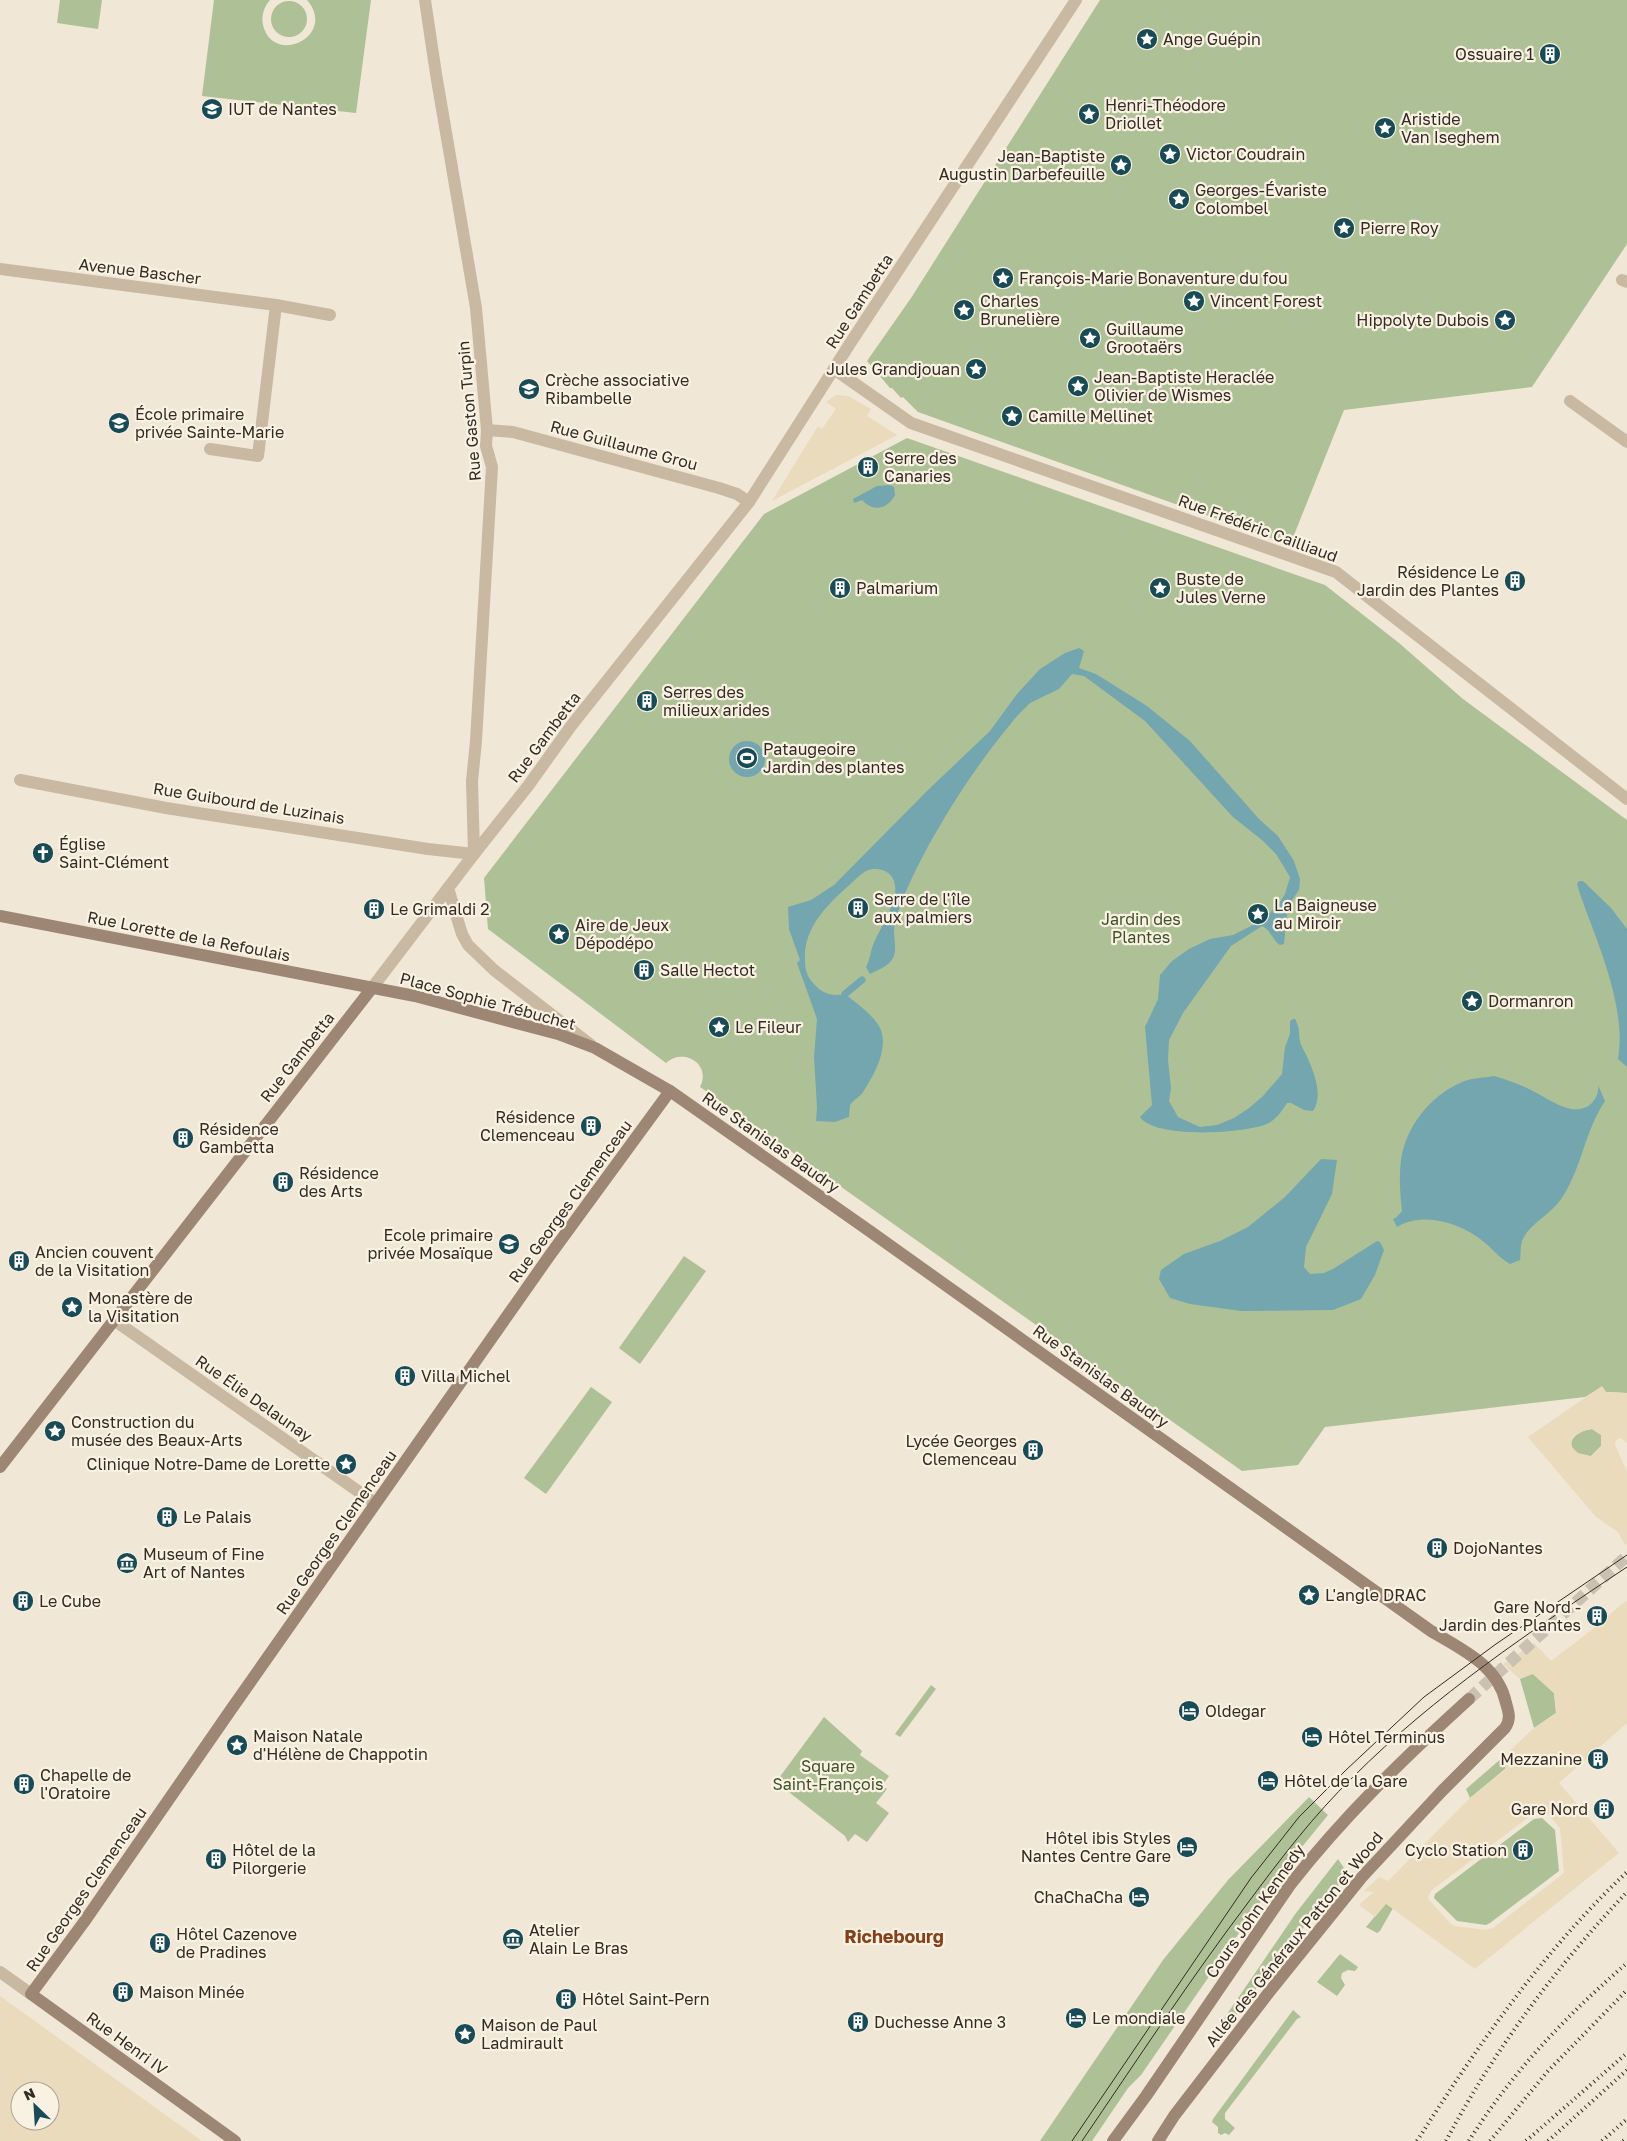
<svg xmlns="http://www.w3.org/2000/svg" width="1627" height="2141" font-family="'Golos Text',sans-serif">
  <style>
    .green { fill: #aec096 }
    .plaza { fill: #eadbbc; fill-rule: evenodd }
    .water { fill: #74a6af }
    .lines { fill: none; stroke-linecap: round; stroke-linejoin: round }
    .stream { stroke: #74a6af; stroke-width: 7 }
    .secondary-tunnel { stroke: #cbc1b3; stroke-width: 12; stroke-dasharray: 12 6; stroke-linecap: butt }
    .street { stroke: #c9b8a2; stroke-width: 12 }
    .secondary { stroke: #9d8774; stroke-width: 12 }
    .tram { stroke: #342b25; stroke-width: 1 }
    .rail { stroke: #342b25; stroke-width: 4; stroke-dasharray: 1 4; stroke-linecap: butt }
    .labels { text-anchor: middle; stroke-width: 4.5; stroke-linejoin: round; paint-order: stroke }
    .poi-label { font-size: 16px; fill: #342b25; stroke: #f9f1e2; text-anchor: start }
    .street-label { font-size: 16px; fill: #342b25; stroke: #f9f1e2 }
    .park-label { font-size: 16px; fill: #3e5228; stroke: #f9f1e2 }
    .neighbourhood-label { font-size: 18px; font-weight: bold; fill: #85401c; stroke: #f9f1e2 }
  </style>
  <rect width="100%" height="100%" fill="#f1e7d6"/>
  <g class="green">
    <polygon points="60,0 102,0 98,29 57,23"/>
    <path d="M214,0H270C264,7 261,16 263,25C273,67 338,36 307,0H371L356,113L202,96Z"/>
    <polygon points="1100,0 1627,0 1627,244 1532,387 1344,410 1290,545 918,412 903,397 901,398 892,388 890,388 867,361 911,298"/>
    <circle cx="289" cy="19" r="18"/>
    <path d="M907,438L1325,585L1399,643L1463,699L1627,820V1393L1606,1392L1602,1387L1585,1397L1325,1427L1298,1465L1242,1471L703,1089L700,1087C712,1064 683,1047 666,1063L488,929L484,878L764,514Z"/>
    <polygon points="684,1256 706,1271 640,1364 619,1348"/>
    <polygon points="591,1387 612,1402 546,1494 524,1478"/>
    <path d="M1592,1429L1601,1435V1446L1591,1456C1566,1457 1563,1433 1592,1429Z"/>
    <polygon points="1529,1674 1533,1674 1554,1693 1556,1713 1534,1728 1520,1679"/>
    <polygon points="931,1685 936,1689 900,1737 895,1734"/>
    <polygon points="824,1717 862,1751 860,1755 889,1776 882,1786 887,1789 876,1803 889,1813 867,1842 855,1834 848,1842 845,1836 776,1782"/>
    <polygon points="1503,1757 1506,1764 1505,1769 1470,1798 1466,1789"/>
    <polygon points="1309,1797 1328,1815 1279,1875 1141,2075 1128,2088 1092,2141 1040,2141 1163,1960 1228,1880"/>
    <polygon points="1542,1818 1555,1830 1559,1871 1490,1923 1486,1925 1457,1921 1434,1898 1435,1894 1534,1819"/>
    <polygon points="1338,1859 1348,1874 1293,1940 1225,2030 1219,2026 1296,1913"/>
    <polygon points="1386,1903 1393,1908 1380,1931 1377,1933 1366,1927"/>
    <polygon points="1340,1954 1358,1967 1355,1971 1348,1970 1342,1973 1341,1978 1345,1985 1337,1996 1317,1982"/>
    <polygon points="1293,2010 1301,2017 1297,2019 1225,2113 1225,2119 1235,2128 1229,2135 1225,2133 1221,2135 1218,2133 1218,2127 1212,2122 1213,2119"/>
  </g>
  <g class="plaza">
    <polygon points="836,395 848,396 871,409 867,416 897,435 772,501 818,426 822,429 836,409 826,402"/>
    <path d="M1602,1386L1606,1392L1627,1393V1444L1621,1438L1616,1440L1615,1445L1627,1472V1544L1625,1545L1618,1532L1596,1517L1528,1437ZM1592,1429L1601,1435V1446L1591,1456L1578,1453L1572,1447L1571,1442L1573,1437L1585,1430Z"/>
    <path d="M1627,1600V1723L1559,1783L1619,1853L1475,1969L1386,1904L1375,1917L1359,1905L1374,1892L1364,1891L1379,1877L1388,1881L1470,1798L1505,1769L1506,1764L1503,1757L1534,1728L1556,1713L1554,1693L1533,1674L1520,1679L1503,1664L1534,1643L1551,1661L1589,1632ZM1543,1813L1548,1814L1560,1828L1564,1873L1493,1928L1486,1930L1455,1926L1451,1924L1429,1900L1428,1897L1432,1890L1533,1814Z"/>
    <path d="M0,1996L153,2106L202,2141H0ZM20,2091H50V2121H20Z"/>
  </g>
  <g class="water">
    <path d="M890,485L894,487L895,495C887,510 873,512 862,500L854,503L853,499L877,486Z"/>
    <path d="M1079,648L1084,651L1079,668L1096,674L1147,706L1190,741L1259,819L1278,836L1294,861L1300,879L1299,890L1288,906L1284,944L1280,945C1272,940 1271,930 1262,926L1231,946L1183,1013L1169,1040L1168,1060L1171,1088L1169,1101L1178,1117L1200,1127L1217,1125L1234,1118L1249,1108L1263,1096L1282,1074L1285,1047L1290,1034V1021L1293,1019H1295C1301,1031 1298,1031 1300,1041C1301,1047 1306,1053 1308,1059C1315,1075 1323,1096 1313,1111L1304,1110L1291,1103H1287C1282,1111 1277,1118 1269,1123C1247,1134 1154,1139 1140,1117L1152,1105L1145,1027L1158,999L1160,975L1172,961L1189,949L1210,939L1233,935L1263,920L1280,902L1285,894L1290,877L1276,854L1262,840L1233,817L1145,721L1084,676L1072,674L1059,689L1030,703L1018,715C976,764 932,832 906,891C901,904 895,917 894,931C894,936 895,941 895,946C896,964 884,967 870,974L866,967C870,960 870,953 873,945C879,930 898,902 895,885C893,871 878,866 866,871C859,875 852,883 846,888C824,908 803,930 805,961C805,969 807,976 812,982C822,993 830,997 845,994C856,1003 869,1012 877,1023C892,1043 875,1074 863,1092C860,1097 854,1099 850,1105L849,1117L835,1122L816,1121L817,1108L814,1057L817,1019L797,963L800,960L789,929L788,907L811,900L834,885L928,790L990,731L1017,694L1040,669L1065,653Z"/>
    <circle cx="747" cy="759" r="18"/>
    <path d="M1579,881H1583L1611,908L1627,929V1067L1618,1059C1627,1007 1597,942 1580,894L1577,884Z"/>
    <path d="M1494,1076C1507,1080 1519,1084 1531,1090C1548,1098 1574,1120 1592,1103C1597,1098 1599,1091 1598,1085L1605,1101C1584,1132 1581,1173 1559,1202C1548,1216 1529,1224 1522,1241C1520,1247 1521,1254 1520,1260L1510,1264C1499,1258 1493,1249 1484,1242C1461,1223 1424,1211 1397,1227L1393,1219L1397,1217L1402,1211C1400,1195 1399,1177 1401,1160C1406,1127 1429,1097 1460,1083C1470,1078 1482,1078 1494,1076Z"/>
    <polygon points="1321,1159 1337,1160 1332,1194 1306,1247 1304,1267 1310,1274 1324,1273 1333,1269 1377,1241 1380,1242 1384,1250 1375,1275 1361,1299 1333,1310 1241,1311 1190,1304 1170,1298 1159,1279 1161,1270 1184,1254 1220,1241 1248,1227 1285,1197"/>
  </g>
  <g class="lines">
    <polyline class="stream" points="845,994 862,980"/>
    <polyline class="secondary-tunnel" points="1469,1699 1627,1556"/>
    <g class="street">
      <polyline points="425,0 436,74 476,308 487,430 486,446 492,467 476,741 472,781 474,854"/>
      <polyline points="0,269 276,305 330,315"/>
      <polyline points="1622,280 1627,282"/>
      <polyline points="834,369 911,423 1336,572 1627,799"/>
      <polyline points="1570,401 1627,442"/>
      <polyline points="487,430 513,432 719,488 737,494 749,502"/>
      <polyline points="210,449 258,456 276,305"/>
      <polyline points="20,780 166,808 428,849 474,854"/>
      <polyline points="448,888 462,934 468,945 494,970 591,1045"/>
      <polyline points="372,988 474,854 528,786 571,726 749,502 851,342 1076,0"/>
      <polyline points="114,1320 375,1503"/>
      <polyline points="0,1972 31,1994"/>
    </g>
    <g class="secondary">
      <path d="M0,916L415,996L558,1034L595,1048L670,1091L871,1232L1431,1631C1461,1649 1498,1665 1506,1703C1509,1713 1511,1719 1505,1728L1442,1791L1362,1877L1270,1991L1174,2116L1158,2141"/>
      <polyline points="0,1467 372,988"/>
      <polyline points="235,2141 31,1994 84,1922 230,1711 550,1255 670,1091"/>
      <path d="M1113,2141L1146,2096L1290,1885C1343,1817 1405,1757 1469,1699"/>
    </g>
    <g class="tram">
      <polyline points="1072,2141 1251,1878 1299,1817 1346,1770 1424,1697 1496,1644 1627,1555"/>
      <path d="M1082,2141C1137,2060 1191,1978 1250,1900C1282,1857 1314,1815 1353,1777C1435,1695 1531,1631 1627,1567"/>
    </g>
    <g class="rail">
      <path d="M1417,2141C1478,2045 1544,1950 1627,1872"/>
      <path d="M1446,2141C1494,2050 1556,1967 1627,1892"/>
      <path d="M1469,2141C1511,2073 1567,2015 1627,1963"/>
      <polyline points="1490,2141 1547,2072 1627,1990"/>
      <polyline points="1526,2141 1627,2053"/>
      <polyline points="1548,2141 1627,2070"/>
      <polyline points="1602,2141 1627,2119"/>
      <polyline points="1623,2141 1627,2138"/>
    </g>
  </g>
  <defs>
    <g id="sight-disc" transform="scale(1.125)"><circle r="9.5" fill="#194b56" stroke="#f9f1e2"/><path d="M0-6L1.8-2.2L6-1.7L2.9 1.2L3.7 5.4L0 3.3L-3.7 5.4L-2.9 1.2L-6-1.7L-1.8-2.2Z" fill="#fff"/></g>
    <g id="building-disc" transform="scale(1.125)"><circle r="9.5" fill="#194b56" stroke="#f9f1e2"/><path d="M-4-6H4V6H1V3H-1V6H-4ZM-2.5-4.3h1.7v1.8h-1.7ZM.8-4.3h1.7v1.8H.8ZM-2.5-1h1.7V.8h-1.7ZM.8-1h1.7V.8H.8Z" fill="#fff"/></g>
    <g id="university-disc" transform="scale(1.125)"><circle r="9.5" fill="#194b56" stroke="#f9f1e2"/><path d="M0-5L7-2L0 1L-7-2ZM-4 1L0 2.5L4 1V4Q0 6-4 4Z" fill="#fff"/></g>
    <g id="school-disc" transform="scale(1.125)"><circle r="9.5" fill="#194b56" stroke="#f9f1e2"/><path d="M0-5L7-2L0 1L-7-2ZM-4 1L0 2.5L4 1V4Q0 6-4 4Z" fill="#fff"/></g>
    <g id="stadium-disc" transform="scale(1.125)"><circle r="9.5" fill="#194b56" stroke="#f9f1e2"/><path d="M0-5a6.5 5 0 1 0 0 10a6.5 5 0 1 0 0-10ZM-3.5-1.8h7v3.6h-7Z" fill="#fff"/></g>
    <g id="church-disc" transform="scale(1.125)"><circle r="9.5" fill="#194b56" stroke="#f9f1e2"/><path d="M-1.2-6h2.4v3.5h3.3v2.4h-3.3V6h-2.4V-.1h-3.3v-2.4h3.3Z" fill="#fff"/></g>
    <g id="museum-disc" transform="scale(1.125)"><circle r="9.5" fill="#194b56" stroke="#f9f1e2"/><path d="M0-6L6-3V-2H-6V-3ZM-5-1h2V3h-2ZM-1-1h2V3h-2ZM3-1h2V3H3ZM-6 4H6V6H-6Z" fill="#fff"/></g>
    <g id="hotel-disc" transform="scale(1.125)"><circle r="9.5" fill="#194b56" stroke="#f9f1e2"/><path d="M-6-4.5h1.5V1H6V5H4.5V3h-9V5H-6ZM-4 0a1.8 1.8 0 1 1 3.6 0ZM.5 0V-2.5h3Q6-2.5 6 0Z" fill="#fff"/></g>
  </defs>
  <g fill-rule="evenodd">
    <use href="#sight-disc" x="1147" y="39"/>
    <use href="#building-disc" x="1550" y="54"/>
    <use href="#university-disc" x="212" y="109"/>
    <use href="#sight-disc" x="1089" y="114"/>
    <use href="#sight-disc" x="1385" y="128"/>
    <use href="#sight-disc" x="1170" y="154"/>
    <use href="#sight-disc" x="1121" y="165"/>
    <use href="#sight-disc" x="1179" y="199"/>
    <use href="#sight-disc" x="1344" y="228"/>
    <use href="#sight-disc" x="1003" y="278"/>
    <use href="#sight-disc" x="1194" y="301"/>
    <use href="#sight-disc" x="964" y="310"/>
    <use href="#sight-disc" x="1505" y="320"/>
    <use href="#sight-disc" x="1090" y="338"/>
    <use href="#sight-disc" x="976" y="369"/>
    <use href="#sight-disc" x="1078" y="386"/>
    <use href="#school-disc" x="529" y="389"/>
    <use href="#sight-disc" x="1012" y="416"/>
    <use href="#school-disc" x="119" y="423"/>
    <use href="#building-disc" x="868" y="467"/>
    <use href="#building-disc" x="1515" y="581"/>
    <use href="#building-disc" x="840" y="588"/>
    <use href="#sight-disc" x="1160" y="588"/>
    <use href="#building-disc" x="647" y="701"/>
    <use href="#stadium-disc" x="747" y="758"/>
    <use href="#church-disc" x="43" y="853"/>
    <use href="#building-disc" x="858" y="908"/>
    <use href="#building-disc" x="374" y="909"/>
    <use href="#sight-disc" x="1258" y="914"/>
    <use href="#sight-disc" x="559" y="934"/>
    <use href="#building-disc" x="644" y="970"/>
    <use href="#sight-disc" x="1472" y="1001"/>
    <use href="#sight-disc" x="719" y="1027"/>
    <use href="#building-disc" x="591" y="1126"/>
    <use href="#building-disc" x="183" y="1138"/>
    <use href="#building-disc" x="283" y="1182"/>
    <use href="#school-disc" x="509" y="1244"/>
    <use href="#building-disc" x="19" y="1261"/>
    <use href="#sight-disc" x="72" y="1307"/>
    <use href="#building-disc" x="405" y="1376"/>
    <use href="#sight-disc" x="55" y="1431"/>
    <use href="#building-disc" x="1033" y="1450"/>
    <use href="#sight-disc" x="346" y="1464"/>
    <use href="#building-disc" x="167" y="1517"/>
    <use href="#building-disc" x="1437" y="1548"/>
    <use href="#museum-disc" x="127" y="1563"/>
    <use href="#sight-disc" x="1309" y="1595"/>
    <use href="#building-disc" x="23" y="1601"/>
    <use href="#building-disc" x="1597" y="1616"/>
    <use href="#hotel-disc" x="1189" y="1711"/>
    <use href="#hotel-disc" x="1312" y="1737"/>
    <use href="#sight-disc" x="237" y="1745"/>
    <use href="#building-disc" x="1598" y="1759"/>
    <use href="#hotel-disc" x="1268" y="1781"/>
    <use href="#building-disc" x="24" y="1784"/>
    <use href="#building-disc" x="1604" y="1809"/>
    <use href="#hotel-disc" x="1187" y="1847"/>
    <use href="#building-disc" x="1523" y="1850"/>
    <use href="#building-disc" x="216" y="1859"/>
    <use href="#hotel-disc" x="1139" y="1897"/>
    <use href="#museum-disc" x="513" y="1939"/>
    <use href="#building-disc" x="160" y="1943"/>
    <use href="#building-disc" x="123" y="1992"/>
    <use href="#building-disc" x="566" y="1999"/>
    <use href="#hotel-disc" x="1076" y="2018"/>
    <use href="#building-disc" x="858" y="2022"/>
    <use href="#sight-disc" x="465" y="2034"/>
  </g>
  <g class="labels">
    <g class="poi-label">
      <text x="1163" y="45">Ange Guépin</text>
      <text x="1534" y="60" text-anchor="end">Ossuaire 1</text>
      <text x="1105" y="111">Henri-Théodore<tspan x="1105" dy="18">Driollet</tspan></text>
      <text x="228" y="115">IUT de Nantes</text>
      <text x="1401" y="125">Aristide<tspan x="1401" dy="18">Van Iseghem</tspan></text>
      <text x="1186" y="160">Victor Coudrain</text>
      <text x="1105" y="162" text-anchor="end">Jean-Baptiste<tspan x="1105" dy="18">Augustin Darbefeuille</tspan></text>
      <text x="1195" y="196">Georges-Évariste<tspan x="1195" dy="18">Colombel</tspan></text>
      <text x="1360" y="234">Pierre Roy</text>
      <text x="1019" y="284">François-Marie Bonaventure du fou</text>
      <text x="980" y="307">Charles<tspan x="980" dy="18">Brunelière</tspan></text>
      <text x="1210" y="307">Vincent Forest</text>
      <text x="1489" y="326" text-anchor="end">Hippolyte Dubois</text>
      <text x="1106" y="335">Guillaume<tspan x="1106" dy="18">Grootaërs</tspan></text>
      <text x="960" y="375" text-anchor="end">Jules Grandjouan</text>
      <text x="1094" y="383">Jean-Baptiste Heraclée<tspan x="1094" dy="18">Olivier de Wismes</tspan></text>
      <text x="545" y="386">Crèche associative<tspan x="545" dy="18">Ribambelle</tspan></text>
      <text x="135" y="420">École primaire<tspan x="135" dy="18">privée Sainte-Marie</tspan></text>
      <text x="1028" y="422">Camille Mellinet</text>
      <text x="884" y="464">Serre des<tspan x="884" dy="18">Canaries</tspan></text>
      <text x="1499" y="578" text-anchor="end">Résidence Le<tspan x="1499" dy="18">Jardin des Plantes</tspan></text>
      <text x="1176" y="585">Buste de<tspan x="1176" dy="18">Jules Verne</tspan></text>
      <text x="856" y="594">Palmarium</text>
      <text x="663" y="698">Serres des<tspan x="663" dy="18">milieux arides</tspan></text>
      <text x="763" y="755">Pataugeoire<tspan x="763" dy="18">Jardin des plantes</tspan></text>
      <text x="59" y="850">Église<tspan x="59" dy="18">Saint-Clément</tspan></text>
      <text x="874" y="905">Serre de l'île<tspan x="874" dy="18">aux palmiers</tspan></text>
      <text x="1274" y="911">La Baigneuse<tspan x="1274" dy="18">au Miroir</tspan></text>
      <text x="390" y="915">Le Grimaldi 2</text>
      <text x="575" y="931">Aire de Jeux<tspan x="575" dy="18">Dépodépo</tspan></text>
      <text x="660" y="976">Salle Hectot</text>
      <text x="1488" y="1007">Dormanron</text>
      <text x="735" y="1033">Le Fileur</text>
      <text x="575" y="1123" text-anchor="end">Résidence<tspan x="575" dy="18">Clemenceau</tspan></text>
      <text x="199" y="1135">Résidence<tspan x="199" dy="18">Gambetta</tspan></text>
      <text x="299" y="1179">Résidence<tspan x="299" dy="18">des Arts</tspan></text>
      <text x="493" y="1241" text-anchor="end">Ecole primaire<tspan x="493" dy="18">privée Mosaïque</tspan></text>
      <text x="35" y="1258">Ancien couvent<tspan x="35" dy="18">de la Visitation</tspan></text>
      <text x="88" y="1304">Monastère de<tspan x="88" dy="18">la Visitation</tspan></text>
      <text x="421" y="1382">Villa Michel</text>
      <text x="71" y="1428">Construction du<tspan x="71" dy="18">musée des Beaux-Arts</tspan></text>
      <text x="1017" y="1447" text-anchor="end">Lycée Georges<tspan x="1017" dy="18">Clemenceau</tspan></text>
      <text x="330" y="1470" text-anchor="end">Clinique Notre-Dame de Lorette</text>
      <text x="183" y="1523">Le Palais</text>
      <text x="1453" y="1554">DojoNantes</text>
      <text x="143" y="1560">Museum of Fine<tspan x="143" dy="18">Art of Nantes</tspan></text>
      <text x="1325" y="1601">L'angle DRAC</text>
      <text x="39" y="1607">Le Cube</text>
      <text x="1581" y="1613" text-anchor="end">Gare Nord -<tspan x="1581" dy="18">Jardin des Plantes</tspan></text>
      <text x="1205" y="1717">Oldegar</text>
      <text x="253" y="1742">Maison Natale<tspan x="253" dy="18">d'Hélène de Chappotin</tspan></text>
      <text x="1328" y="1743">Hôtel Terminus</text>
      <text x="1582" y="1765" text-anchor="end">Mezzanine</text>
      <text x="40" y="1781">Chapelle de<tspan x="40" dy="18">l'Oratoire</tspan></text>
      <text x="1284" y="1787">Hôtel de la Gare</text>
      <text x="1588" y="1815" text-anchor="end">Gare Nord</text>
      <text x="1171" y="1844" text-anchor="end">Hôtel ibis Styles<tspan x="1171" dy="18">Nantes Centre Gare</tspan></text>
      <text x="232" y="1856">Hôtel de la<tspan x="232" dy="18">Pilorgerie</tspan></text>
      <text x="1507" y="1856" text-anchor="end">Cyclo Station</text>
      <text x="1123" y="1903" text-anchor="end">ChaChaCha</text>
      <text x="529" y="1936">Atelier<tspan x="529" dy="18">Alain Le Bras</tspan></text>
      <text x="176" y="1940">Hôtel Cazenove<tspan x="176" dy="18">de Pradines</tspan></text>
      <text x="139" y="1998">Maison Minée</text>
      <text x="582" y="2005">Hôtel Saint-Pern</text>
      <text x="1092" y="2024">Le mondiale</text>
      <text x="874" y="2028">Duchesse Anne 3</text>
      <text x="481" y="2031">Maison de Paul<tspan x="481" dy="18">Ladmirault</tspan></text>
    </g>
    <g class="street-label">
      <text transform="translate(140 271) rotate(7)" y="6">Avenue Bascher</text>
      <text transform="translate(859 301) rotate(-57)" y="6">Rue Gambetta</text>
      <text transform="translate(469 411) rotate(-95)" y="6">Rue Gaston Turpin</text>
      <text transform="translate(624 445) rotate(15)" y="6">Rue Guillaume Grou</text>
      <text transform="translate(1258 528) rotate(20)" y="6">Rue Frédéric Cailliaud</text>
      <text transform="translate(544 737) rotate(-53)" y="6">Rue Gambetta</text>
      <text transform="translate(249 803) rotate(9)" y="6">Rue Guibourd de Luzinais</text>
      <text transform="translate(189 936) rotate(11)" y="6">Rue Lorette de la Refoulais</text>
      <text transform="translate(488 1001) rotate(15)" y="6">Place Sophie Trébuchet</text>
      <text transform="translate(297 1057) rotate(-52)" y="6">Rue Gambetta</text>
      <text transform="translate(771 1142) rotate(35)" y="6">Rue Stanislas Baudry</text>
      <text transform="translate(570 1201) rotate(-54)" y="6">Rue Georges Clemenceau</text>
      <text transform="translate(1101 1376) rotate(36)" y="6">Rue Stanislas Baudry</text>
      <text transform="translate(254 1398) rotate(35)" y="6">Rue Élie Delaunay</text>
      <text transform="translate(336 1532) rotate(-55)" y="6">Rue Georges Clemenceau</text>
      <text transform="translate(86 1889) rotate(-55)" y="6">Rue Georges Clemenceau</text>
      <text transform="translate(1255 1911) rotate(-55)" y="6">Cours John Kennedy</text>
      <text transform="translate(1294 1939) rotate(-51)" y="6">Allée des Généraux Patton et Wood</text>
      <text transform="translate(127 2043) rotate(36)" y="6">Rue Henri IV</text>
    </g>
    <g class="park-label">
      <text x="1141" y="925">Jardin des<tspan x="1141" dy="18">Plantes</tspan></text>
      <text x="828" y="1772">Square<tspan x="828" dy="18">Saint-François</tspan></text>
    </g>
    <g class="neighbourhood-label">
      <text x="894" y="1943">Richebourg</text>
    </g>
  </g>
  <g transform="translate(35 2106) rotate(335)"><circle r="24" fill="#f9f1e2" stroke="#aaa296"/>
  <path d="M0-4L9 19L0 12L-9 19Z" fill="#194b56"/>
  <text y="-8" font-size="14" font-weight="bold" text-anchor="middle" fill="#342b25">N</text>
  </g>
</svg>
